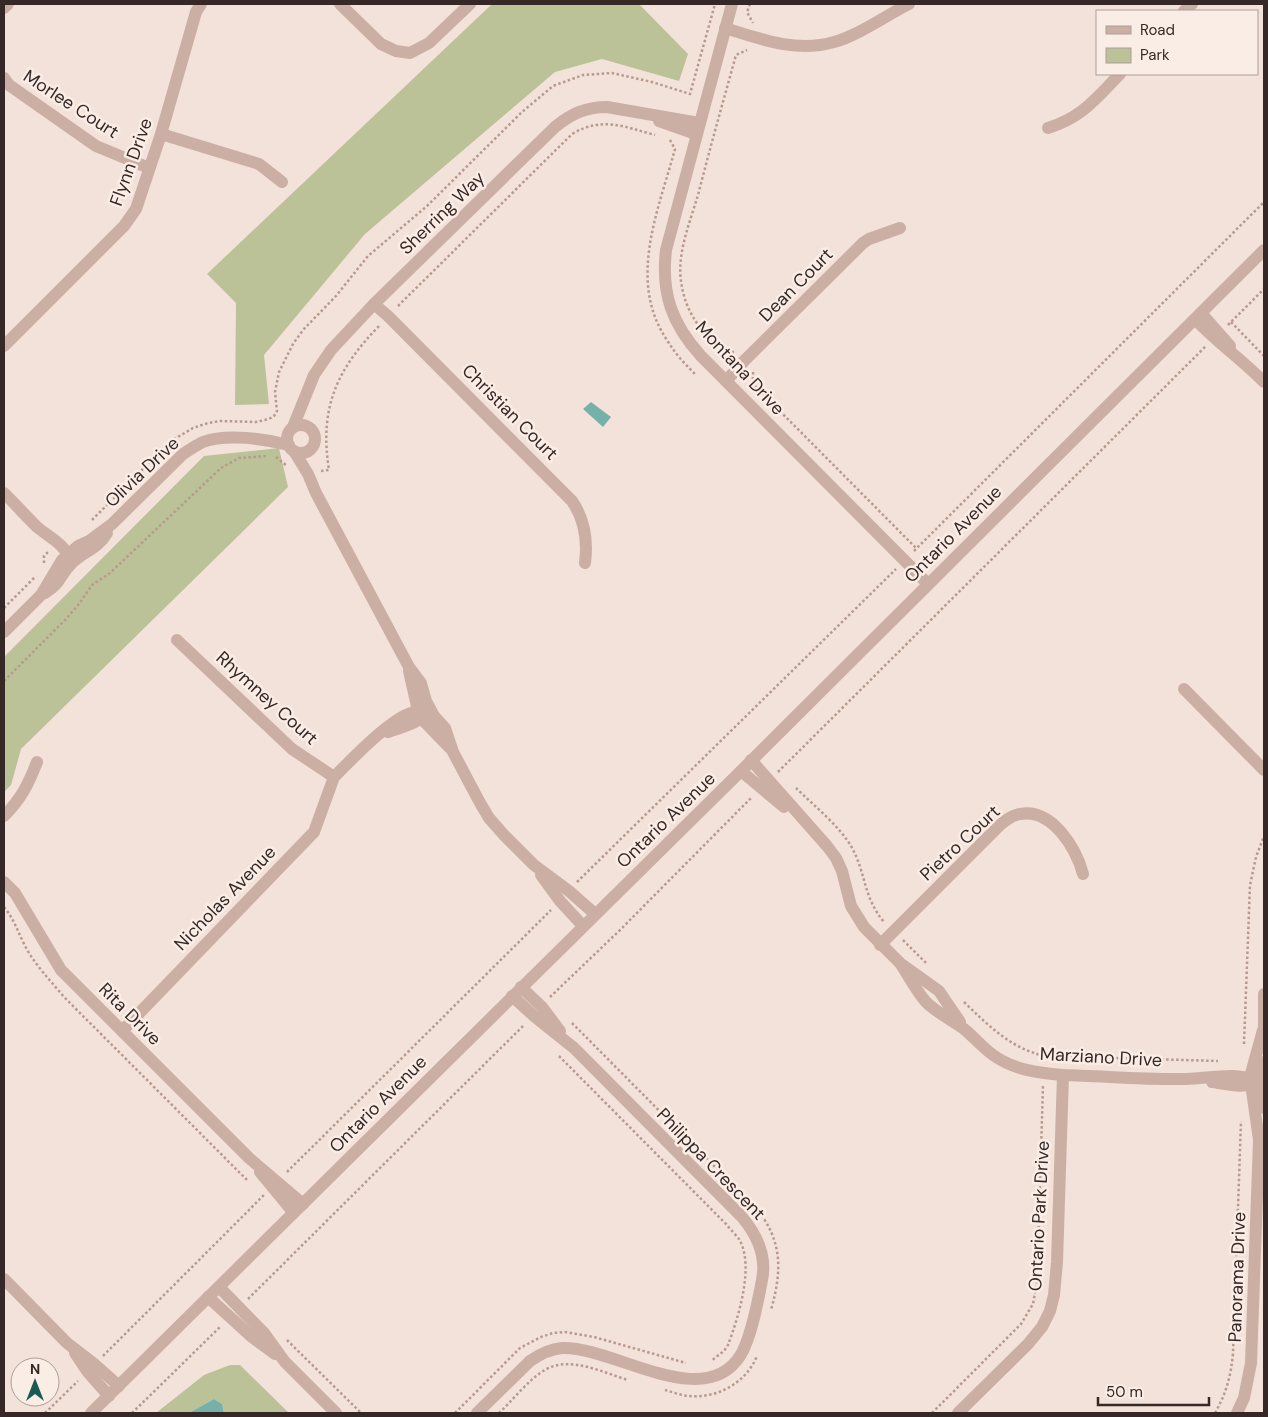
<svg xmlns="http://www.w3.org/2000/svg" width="1268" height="1417" font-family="'DM Sans',sans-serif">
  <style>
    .green { fill: #bcc298 }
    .water { fill: #76b1a9 }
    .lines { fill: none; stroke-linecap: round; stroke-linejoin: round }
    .path { stroke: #b7998e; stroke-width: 2.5; stroke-dasharray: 2.5 2.5; stroke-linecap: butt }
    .minor { stroke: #cbafa4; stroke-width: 12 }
    .tertiary { stroke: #cbafa4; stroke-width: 12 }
    .labels { text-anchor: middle; stroke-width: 5; stroke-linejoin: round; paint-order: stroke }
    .street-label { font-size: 18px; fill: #362826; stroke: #faede5 }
  </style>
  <rect width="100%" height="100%" fill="#f3e2d9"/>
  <g class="green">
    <polygon points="492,4 639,4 688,54 679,81 602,59 555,72 365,234 264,355 269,404 235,405 236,303 207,274"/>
    <polygon points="279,448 288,487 21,749 11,785 4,792 4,657 204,456"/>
    <polygon points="230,1365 240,1365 289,1413 224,1413 222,1404 214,1399 189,1413 156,1413 204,1375"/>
  </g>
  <g class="water">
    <polygon points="591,402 611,417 603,427 583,409"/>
    <polygon points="214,1399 222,1404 224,1413 189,1413"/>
  </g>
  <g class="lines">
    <g class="path">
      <polyline points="750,4 747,12 753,23"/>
      <path d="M670,140L675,149C658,212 626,283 669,343C676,355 686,365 696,375"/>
      <path d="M398,306L572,134C602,116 625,127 655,135"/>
      <polyline points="1231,322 1264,356"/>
      <polyline points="1228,325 1264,289"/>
      <path d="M734,352H722C700,330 685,312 681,281C677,253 690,222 698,195C710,148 723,102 736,55L747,50"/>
      <polyline points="753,372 753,384 916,548"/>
      <polyline points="276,457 287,466"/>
      <path d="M321,471L329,470C319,407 337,369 380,325"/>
      <polyline points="92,520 171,441 193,428 208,423 220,421 256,422 269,419 274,416 277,411 275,392 279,372 293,344 303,330 336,296 368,256 427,206 522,112 553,86 583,75 612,73 652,82 690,94 715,4"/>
      <polyline points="914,551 1264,202"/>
      <polyline points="44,563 44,556 49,551"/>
      <polyline points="4,608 35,577"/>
      <polyline points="4,681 66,619 79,604 92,585 110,573 221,468 239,458 268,456"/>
      <polyline points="778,772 1206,346"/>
      <path d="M796,788C813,805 841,827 852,848C866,873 863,897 884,922"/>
      <polyline points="577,882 896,569"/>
      <path d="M4,907C14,919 18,932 25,946C35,965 50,980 64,997L248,1181"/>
      <polyline points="903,940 927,964"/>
      <polyline points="550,997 619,931 752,797"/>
      <path d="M964,1002C989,1026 1009,1047 1044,1056L1218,1061"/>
      <path d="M572,1023L756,1208C783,1241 782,1271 771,1310"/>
      <polyline points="1244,1044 1250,885 1256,857 1264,836"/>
      <path d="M559,1056L726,1224C730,1229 735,1234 739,1239C755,1266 738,1318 728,1345L724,1351L711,1361"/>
      <polyline points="287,1172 551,910"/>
      <polyline points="248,1299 524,1025"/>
      <polyline points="287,1340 361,1413"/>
      <polyline points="103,1356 264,1195"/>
      <path d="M665,1390C672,1392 680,1395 688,1396C717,1399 746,1383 757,1356"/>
      <polyline points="45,1413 78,1381"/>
      <polyline points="132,1413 221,1326"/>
      <polyline points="455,1413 520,1348 541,1337 553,1333 565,1332 594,1337 686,1363"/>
      <path d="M499,1413C512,1401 530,1378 545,1370C569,1355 604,1373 628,1380"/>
      <polyline points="932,1413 1021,1324 1033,1304 1037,1282 1043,1085"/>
      <path d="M1215,1413C1226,1394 1231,1376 1233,1353L1241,1121"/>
    </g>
    <g class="minor">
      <polyline points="340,4 381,44 396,51 410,53 429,43 470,4"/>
      <path d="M732,4L666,250C661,294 672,324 701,356L928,584"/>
      <polyline points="4,8 8,4"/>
      <polyline points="1184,11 1192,4"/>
      <path d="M725,28C760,39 797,53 834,42C859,35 885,16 909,4"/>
      <polyline points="4,78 9,85 96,146 149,168"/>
      <polyline points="659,121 696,134"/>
      <path d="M1048,128C1083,117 1096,98 1120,74"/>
      <polyline points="161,134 259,164 282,182"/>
      <path d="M374,304L388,316L572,501C585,520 588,540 585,563"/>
      <polyline points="1201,313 1230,346"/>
      <path d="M1195,319C1217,342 1242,360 1264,382"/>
      <polyline points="4,346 124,226 136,209 161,134 196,12 201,4"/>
      <polyline points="726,381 744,361 863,243 869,239 900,228"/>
      <circle cx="301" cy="439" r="14"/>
      <path d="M293,427L314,375L331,350L374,304L555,127C571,114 585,107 607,107L699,123"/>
      <polyline points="294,451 308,474 316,493 409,667 421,683 426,701 434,716 445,728 453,752 479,801 489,818 504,835 534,865 569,891 595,914"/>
      <path d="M4,493C15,504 26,516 37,527C49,537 65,544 70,560"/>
      <path d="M45,593C62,582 59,576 71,564C82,552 98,549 107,533"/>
      <path d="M4,632L41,595L62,560L78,546L89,541L112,524L183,454C190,450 196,445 203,442C227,433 265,439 289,445"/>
      <path d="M177,640L292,749L334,777C351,760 389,720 411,713C417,711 424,710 430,709"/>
      <polyline points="409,671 418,711 421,718 450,748"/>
      <polyline points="1184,689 1264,770"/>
      <path d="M388,732C402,727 416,724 426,714"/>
      <polyline points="751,760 827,846 836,858 842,871 851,906 864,927 900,963 939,991 960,1022"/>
      <polyline points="741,771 784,807"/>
      <path d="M4,816C21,799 28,785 37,762"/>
      <polyline points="541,875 560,901 583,926"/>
      <polyline points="4,882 15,893 61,970 249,1158 303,1204"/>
      <path d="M880,945L1000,825C1006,820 1012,815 1020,814C1052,808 1076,848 1083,874"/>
      <path d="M900,963C908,975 917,992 926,1002C937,1013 952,1020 964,1029C974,1037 982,1047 993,1055C1014,1070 1038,1073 1063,1075C1104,1076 1146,1080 1187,1079C1212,1078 1237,1071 1260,1082"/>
      <polyline points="521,987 542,1007 560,1031"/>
      <polyline points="1264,994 1264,1038"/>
      <polyline points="122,1031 314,832 334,777"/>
      <polyline points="1264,1062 1260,1082 1264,1108"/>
      <path d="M1212,1082C1228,1085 1243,1088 1259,1083"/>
      <polyline points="260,1172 293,1212"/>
      <polyline points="4,1279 67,1343 93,1363 119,1386"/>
      <polyline points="219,1287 264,1333 285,1362 336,1413"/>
      <polyline points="208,1297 252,1337 275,1354"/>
      <polyline points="75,1353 87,1371 109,1396"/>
      <path d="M477,1413L530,1361C540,1354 550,1349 562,1348C613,1346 703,1413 740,1356C751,1339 758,1301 762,1280C767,1256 757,1235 742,1217L574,1048L534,1016L512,996"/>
      <polyline points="958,1413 1028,1344 1042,1327 1050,1311 1054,1295 1057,1262 1063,1075"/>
      <polyline points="1237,1413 1244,1398 1251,1363 1259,1140 1250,1077 1263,1030"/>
    </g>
    <polyline class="tertiary" points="91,1413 741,771 1264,250"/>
  </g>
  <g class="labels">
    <g class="street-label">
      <text transform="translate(71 104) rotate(33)" y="6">Morlee Court</text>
      <text transform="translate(131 162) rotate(-70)" y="6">Flynn Drive</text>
      <text transform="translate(442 213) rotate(-44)" y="6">Sherring Way</text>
      <text transform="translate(796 285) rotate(-45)" y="6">Dean Court</text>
      <text transform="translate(740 368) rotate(47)" y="6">Montana Drive</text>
      <text transform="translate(510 412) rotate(45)" y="6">Christian Court</text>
      <text transform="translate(142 472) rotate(-43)" y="6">Olivia Drive</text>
      <text transform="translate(953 534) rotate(-45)" y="6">Ontario Avenue</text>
      <text transform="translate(267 698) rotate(42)" y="6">Rhymney Court</text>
      <text transform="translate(666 820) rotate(-44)" y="6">Ontario Avenue</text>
      <text transform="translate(960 843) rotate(-43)" y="6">Pietro Court</text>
      <text transform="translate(225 898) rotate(-46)" y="6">Nicholas Avenue</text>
      <text transform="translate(130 1014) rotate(45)" y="6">Rita Drive</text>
      <text transform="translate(1101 1057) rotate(3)" y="6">Marziano Drive</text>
      <text transform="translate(378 1104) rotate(-45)" y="6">Ontario Avenue</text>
      <text transform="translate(711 1164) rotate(46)" y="6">Philippa Crescent</text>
      <text transform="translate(1039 1216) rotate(-87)" y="6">Ontario Park Drive</text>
      <text transform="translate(1237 1277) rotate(-88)" y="6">Panorama Drive</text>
    </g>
  </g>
  <rect width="1268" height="1417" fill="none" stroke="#362826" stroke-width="10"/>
  <rect x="1096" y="10" width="162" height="65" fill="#faede5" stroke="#ac9e99"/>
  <rect x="1106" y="26" width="25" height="8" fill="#cbafa4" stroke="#ac9e99"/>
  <text x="1140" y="35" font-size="15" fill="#362826">Road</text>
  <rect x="1106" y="48" width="25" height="15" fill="#bcc298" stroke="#ac9e99"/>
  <text x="1140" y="60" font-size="15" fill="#362826">Park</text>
  <g transform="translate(35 1382)"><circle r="24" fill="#faede5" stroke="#ac9e99"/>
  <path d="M0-4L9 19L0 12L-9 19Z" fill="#195a53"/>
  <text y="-8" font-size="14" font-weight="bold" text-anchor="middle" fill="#362826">N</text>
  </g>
  <path d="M1098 1397v8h111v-8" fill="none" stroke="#362826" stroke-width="2.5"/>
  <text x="1106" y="1397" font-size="15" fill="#362826" stroke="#faede5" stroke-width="4" paint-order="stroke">50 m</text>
</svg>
